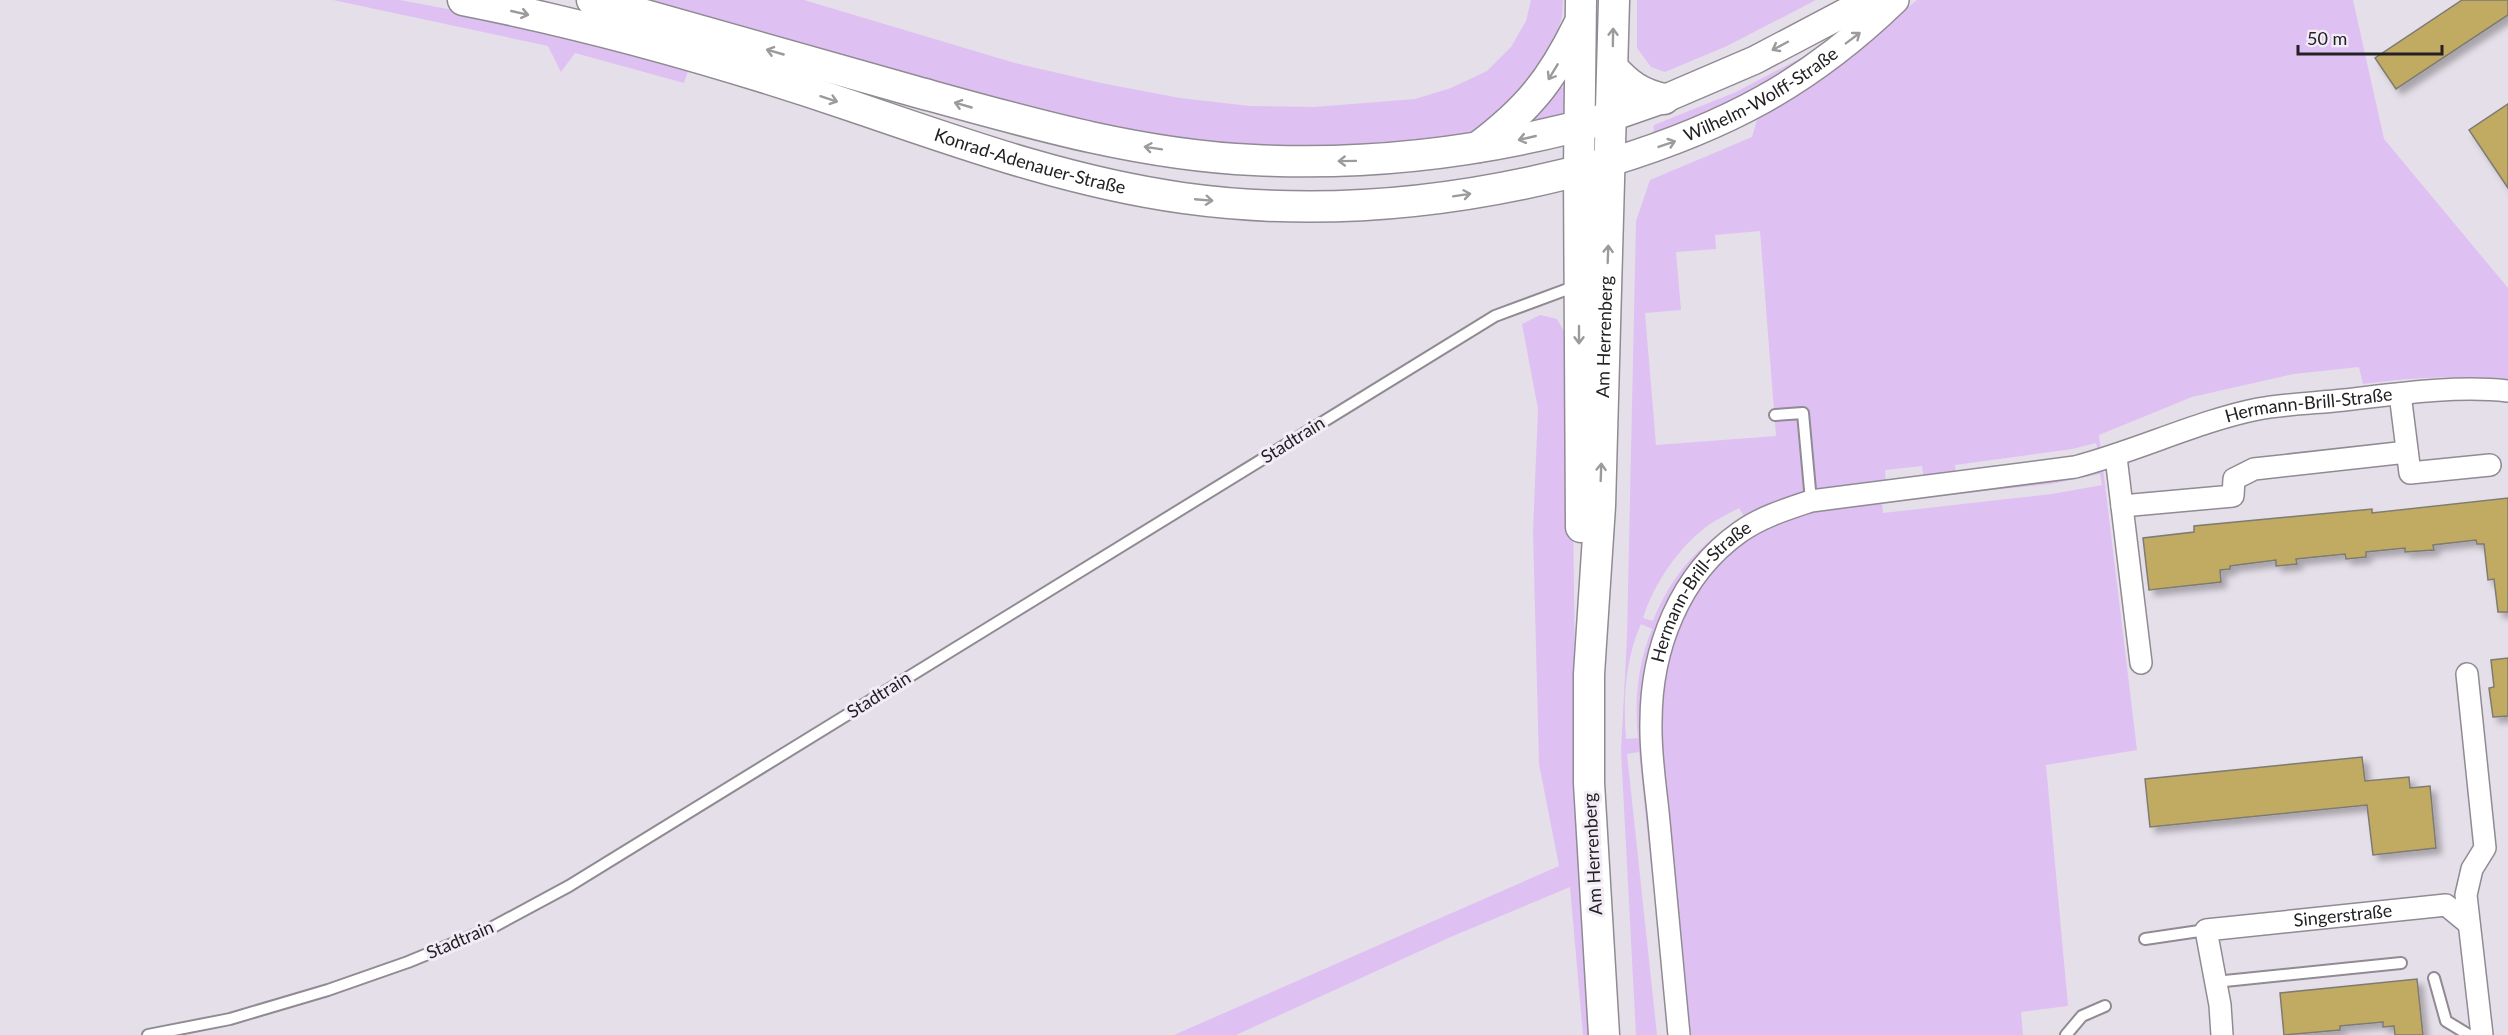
<svg xmlns="http://www.w3.org/2000/svg" width="2508" height="1035" font-family="Lato,sans-serif">
  <style>
    .green { fill: #dfc0f3; fill-rule: evenodd }
    .building { fill: #c1aa62; stroke: #7e7b72; stroke-width: 1.5; filter: url(#shadow) }
    .lines { fill: none; stroke-linecap: round; stroke-linejoin: round }
    .service-casing { stroke: #908b93; stroke-width: 14 }
    .minor-casing { stroke: #908b93; stroke-width: 24 }
    .tertiary-casing { stroke: #908b93; stroke-width: 30 }
    .secondary-casing { stroke: #908b93; stroke-width: 33 }
    .service { stroke: #fff; stroke-width: 10 }
    .minor { stroke: #fff; stroke-width: 21 }
    .tertiary { stroke: #fff; stroke-width: 27 }
    .secondary { stroke: #fff; stroke-width: 30 }
    .oneway { stroke: #9c9b9c }
    .labels { text-anchor: middle; stroke-width: 6; stroke-linejoin: round; paint-order: stroke }
    .street-label { font-size: 18px; fill: #232124; stroke: #f2ecf6 }
  </style>
  <defs>
    <filter id="shadow"><feDropShadow dx="5.5" dy="5.5" stdDeviation="3" flood-color="#0004"/></filter>
  </defs>
  <rect width="100%" height="100%" fill="#e5dfe9"/>
  <g class="green">
    <polygon points="333,0 400,0 448,9 551,32 688,71 684,83 575,53 561,72 548,46"/>
    <polygon points="638,0 804,0 1015,63 1101,83 1180,98 1250,106 1314,107 1415,99 1451,88 1487,71 1511,47 1526,21 1531,0 1563,0 1562,17 1552,48 1512,101 1477,129 1458,137 1328,149 1185,141 1075,121"/>
    <polygon points="1637,0 1816,0 1727,46 1665,72 1651,67 1637,48"/>
    <path d="M1917,0H2353L2384,139L2508,288V380C2457,375 2414,377 2363,384L2359,367L2294,374L2192,397L2099,435L2137,750L2046,765L2068,1006L2021,1012L2023,1035H1669L1639,752L1627,754L1657,1035H1636L1621,751L1627,637L1636,221L1650,180L1752,137L1757,120L1828,74ZM1760,231L1776,436L1656,445L1645,313L1681,310L1676,252L1716,249L1715,235ZM2096,443L2099,457L1956,477L1955,465L2072,449ZM1922,466L1924,480L1886,484L1885,470ZM2100,474L2102,485L2052,494L1883,513L1882,501L2051,484ZM1739,508L1745,518C1702,539 1670,577 1653,621L1643,618C1654,583 1680,545 1710,524C1719,518 1730,513 1739,508ZM1641,624L1652,629C1638,664 1634,700 1638,738L1626,739C1623,701 1625,659 1641,624Z"/>
    <polygon points="1812,52 1784,79 1653,139 1654,125 1736,92"/>
    <polygon points="1572,85 1571,116 1510,130 1549,91"/>
    <polygon points="1540,315 1557,319 1571,344 1576,755 1593,1035 1583,1035 1570,887 1453,936 1236,1035 1174,1035 1559,866 1539,764 1533,531 1538,409 1522,324"/>
  </g>
  <g class="building">
    <polygon points="2462,0 2508,0 2508,15 2396,89 2375,58"/>
    <polygon points="2508,104 2508,188 2469,130"/>
    <polygon points="2508,498 2508,612 2498,612 2494,579 2488,580 2484,544 2477,544 2476,540 2433,545 2434,550 2405,552 2405,548 2366,552 2366,557 2346,559 2345,554 2296,559 2297,564 2276,566 2276,560 2230,566 2230,569 2220,570 2221,582 2149,590 2143,538 2194,532 2194,526 2372,509 2372,513"/>
    <polygon points="2508,658 2508,716 2493,717 2489,688 2494,687 2491,660"/>
    <polygon points="2362,757 2365,781 2409,777 2410,788 2430,786 2436,848 2373,855 2367,805 2150,827 2145,779"/>
    <polygon points="2417,979 2423,1035 2395,1035 2394,1026 2383,1027 2383,1022 2340,1026 2340,1030 2284,1035 2280,993"/>
  </g>
  <g class="lines">
    <g class="service-casing">
      <g id="service">
        <polyline points="1775,415 1803,413 1811,501"/>
        <polyline points="2145,939 2206,930"/>
        <polyline points="2434,978 2446,1021 2469,1035"/>
        <polyline points="2215,982 2401,963"/>
        <polyline points="148,1035 230,1019 328,990 408,962 491,928 569,886 1495,316 1576,286"/>
        <polyline points="2066,1035 2082,1016 2105,1006"/>
      </g>
    </g>
    <g class="minor-casing">
      <g id="minor">
        <polyline points="2400,394 2410,473 2490,465"/>
        <polyline points="2116,457 2141,663"/>
        <polyline points="2122,506 2233,496 2234,479 2254,469 2407,452"/>
        <polyline points="2467,674 2485,848 2472,869 2466,895 2482,1035"/>
        <path id="s1" d="M1679,1035C1673,964 1665,893 1659,822C1656,789 1650,755 1651,722C1651,649 1679,575 1740,532C1761,517 1787,509 1811,501L2075,467C2137,451 2198,421 2258,409C2286,404 2316,403 2344,400C2396,394 2456,385 2508,391"/>
        <path id="s2" d="M2222,1035L2220,1005L2206,930L2446,905L2469,924"/>
      </g>
    </g>
    <g class="tertiary-casing">
      <g id="tertiary">
        <polyline points="1612,117 1664,99 1755,60 1869,0"/>
        <path id="s3" d="M1611,162C1725,127 1808,84 1895,0"/>
      </g>
    </g>
    <g class="secondary-casing">
      <g id="secondary">
        <path id="s4" d="M463,0C595,26 725,63 852,106C961,143 1068,182 1183,198C1327,218 1471,202 1611,162"/>
        <path d="M592,0C698,30 804,60 910,90C1022,121 1137,155 1254,160C1376,166 1494,151 1612,117"/>
        <polyline points="1581,0 1579,171 1581,527"/>
        <path d="M1613,68C1628,85 1641,94 1664,99"/>
        <path d="M1478,147C1527,110 1551,81 1578,26"/>
        <path id="s5" d="M1604,1035L1589,783V674L1600,506L1614,0"/>
      </g>
    </g>
    <use href="#service" class="service"/>
    <use href="#minor" class="minor"/>
    <use href="#tertiary" class="tertiary"/>
    <use href="#secondary" class="secondary"/>
  </g>
  <defs><path id="oneway-shaft" d="M-6 0H5M1.5-3L5.5 0L1.5 3" fill="none" stroke-width="1.6" stroke-linecap="round" stroke-linejoin="round" transform="scale(1.5)"/></defs>
  <g class="oneway">
    <use href="#oneway-shaft" transform="translate(520 13) rotate(13)"/>
    <use href="#oneway-shaft" transform="translate(1613 37) rotate(-89)"/>
    <use href="#oneway-shaft" transform="translate(1853 38) rotate(-37)"/>
    <use href="#oneway-shaft" transform="translate(1780 46) rotate(152)"/>
    <use href="#oneway-shaft" transform="translate(775 52) rotate(-164)"/>
    <use href="#oneway-shaft" transform="translate(1553 72) rotate(121)"/>
    <use href="#oneway-shaft" transform="translate(829 99) rotate(18)"/>
    <use href="#oneway-shaft" transform="translate(963 105) rotate(-164)"/>
    <use href="#oneway-shaft" transform="translate(1527 138) rotate(167)"/>
    <use href="#oneway-shaft" transform="translate(1667 144) rotate(-19)"/>
    <use href="#oneway-shaft" transform="translate(1153 148) rotate(-171)"/>
    <use href="#oneway-shaft" transform="translate(1347 161) rotate(179)"/>
    <use href="#oneway-shaft" transform="translate(1462 195) rotate(-9)"/>
    <use href="#oneway-shaft" transform="translate(1204 200) rotate(5)"/>
    <use href="#oneway-shaft" transform="translate(1608 254) rotate(-88)"/>
    <use href="#oneway-shaft" transform="translate(1579 335) rotate(90)"/>
    <use href="#oneway-shaft" transform="translate(1601 472) rotate(-88)"/>
  </g>
  <g class="labels">
    <g class="street-label">
      <text dy="6" stroke="none"><textPath href="#s3" startOffset="165">Wilhelm-Wolff-Straße</textPath></text>
      <text dy="6" stroke="none"><textPath href="#s4" startOffset="590">Konrad-Adenauer-Straße</textPath></text>
      <text dy="6" stroke="none"><textPath href="#s5" startOffset="699">Am Herrenberg</textPath></text>
      <text dy="6" stroke="none"><textPath href="#s1" startOffset="1119">Hermann-Brill-Straße</textPath></text>
      <text transform="translate(1293 440) rotate(-32)" y="6">Stadtrain</text>
      <text dy="6" stroke="none"><textPath href="#s1" startOffset="459">Hermann-Brill-Straße</textPath></text>
      <text transform="translate(879 695) rotate(-32)" y="6">Stadtrain</text>
      <text transform="translate(1593 854) rotate(-93)" y="6">Am Herrenberg</text>
      <text dy="6" stroke="none"><textPath href="#s2" startOffset="244">Singerstraße</textPath></text>
      <text transform="translate(460 940) rotate(-23)" y="6">Stadtrain</text>
    </g>
  </g>
  <path d="M2298 45v9h144v-9" fill="none" stroke="#232124" stroke-width="3"/>
  <text x="2307" y="45" font-size="18" fill="#232124" stroke="#f2ecf6" stroke-width="4.5" paint-order="stroke">50 m</text>
</svg>
